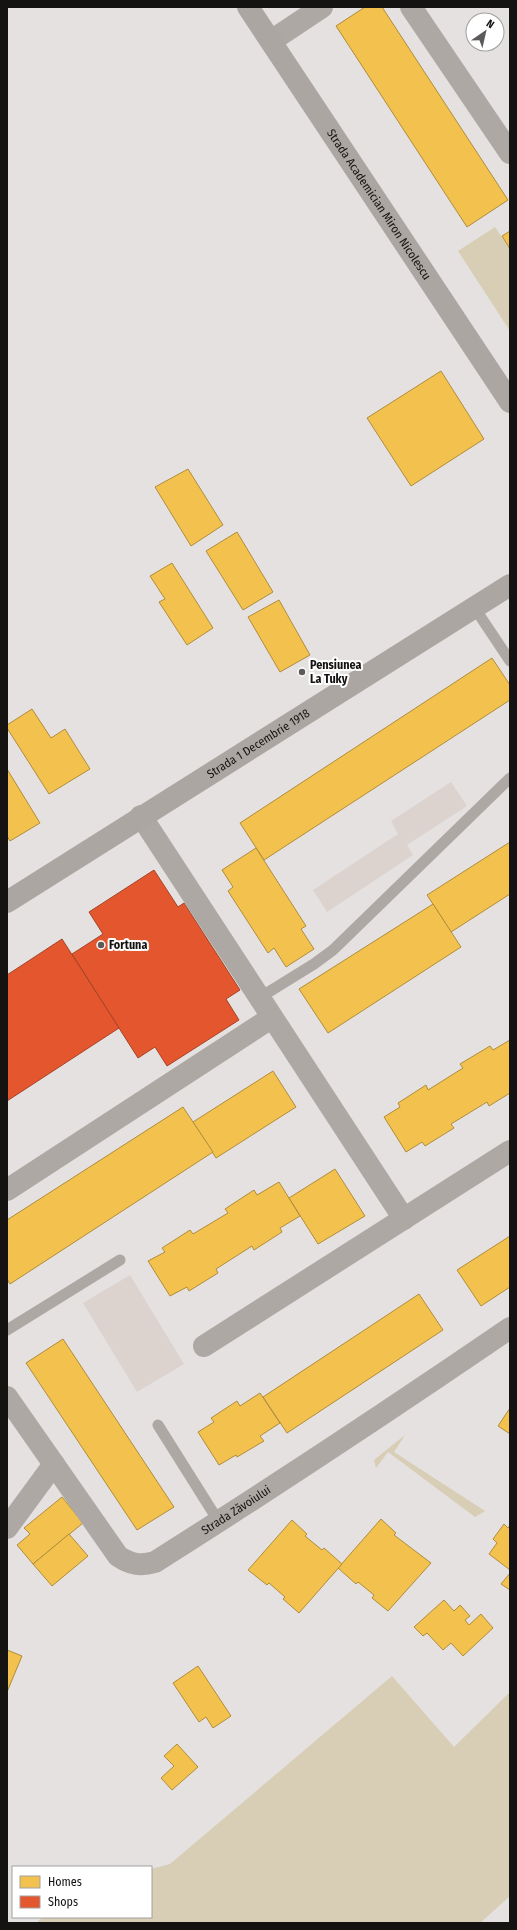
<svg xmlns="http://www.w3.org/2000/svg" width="517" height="1930" font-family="'Fira Sans Condensed',sans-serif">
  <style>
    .built { fill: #dcd3cf }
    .green { fill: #d8cdb5 }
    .homes { fill: #f2c14e; stroke: #b08d3c }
    .shops { fill: #e4572e; stroke: #a64326 }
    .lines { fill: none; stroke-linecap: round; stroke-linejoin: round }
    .lane { stroke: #ada8a4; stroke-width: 11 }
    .street { stroke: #ada8a4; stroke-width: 22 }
    .secondary { stroke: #aca6a3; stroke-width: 22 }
    .poi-dot { fill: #5d5b5a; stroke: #fff; stroke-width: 1.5 }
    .labels { text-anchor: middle; stroke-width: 4; stroke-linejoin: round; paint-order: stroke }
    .street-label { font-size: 12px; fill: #151312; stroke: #fff }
    .poi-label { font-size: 12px; font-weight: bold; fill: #151312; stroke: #fff; text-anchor: start }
  </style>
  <rect width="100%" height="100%" fill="#e4e1e0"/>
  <g class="built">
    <polygon points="451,782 467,806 407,845 413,855 327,912 313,890 398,834 391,821"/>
    <polygon points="130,1275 184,1364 137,1392 83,1303"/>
  </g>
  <g class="green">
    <polygon points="495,227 510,249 510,331 458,251"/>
    <polygon points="405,1435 394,1452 485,1511 475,1517 388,1452 376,1468 374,1460"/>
    <polygon points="392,1676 454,1747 510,1692 510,1896 480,1923 36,1923 43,1917 151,1917 151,1869 170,1864"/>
  </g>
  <g class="homes">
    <polygon points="365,7 382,7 508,200 467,227 336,26"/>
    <polygon points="510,231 510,249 502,236"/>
    <polygon points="441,371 484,439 411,486 367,418"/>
    <polygon points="188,469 223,525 191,546 155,487"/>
    <polygon points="237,532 273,592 243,610 206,551"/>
    <polygon points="172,563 213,628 187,645 159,602 165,599 150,576"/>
    <polygon points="279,600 310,655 280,672 248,617"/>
    <polygon points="492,658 510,685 510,700 264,860 240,823"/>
    <polygon points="32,709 51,738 65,729 90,769 49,794 7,728 7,725"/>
    <polygon points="7,769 40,823 10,841 7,836"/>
    <polygon points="510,842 510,894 451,932 427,895"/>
    <polygon points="256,848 306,926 301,929 314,949 286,967 274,948 268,953 228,891 233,887 222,870"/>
    <polygon points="433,904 461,947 328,1033 299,989"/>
    <polygon points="510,1040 510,1093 489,1106 487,1102 451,1124 454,1128 425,1146 422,1142 406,1152 384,1117 400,1107 398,1103 426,1085 428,1090 463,1068 460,1064 490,1046 493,1050"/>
    <polygon points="273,1071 296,1107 216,1158 193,1122"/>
    <polygon points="183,1107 213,1152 10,1284 7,1279 7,1220"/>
    <polygon points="335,1169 365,1216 318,1244 289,1198"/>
    <polygon points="279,1182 300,1216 280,1228 282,1232 254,1250 252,1246 216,1269 218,1273 189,1291 187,1287 170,1296 148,1261 165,1252 162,1248 190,1230 193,1234 228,1213 225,1209 254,1190 257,1195"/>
    <polygon points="510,1236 510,1287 481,1306 457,1270"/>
    <polygon points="419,1294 443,1330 287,1433 263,1397"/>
    <polygon points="63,1339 174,1507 137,1530 26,1363"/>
    <polygon points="260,1393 280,1423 260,1436 264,1441 237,1457 236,1455 219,1465 198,1432 214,1422 211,1418 237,1401 240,1406"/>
    <polygon points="510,1408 510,1434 498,1426"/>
    <polygon points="62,1497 83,1523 33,1564 17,1545 30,1534 24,1528"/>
    <polygon points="381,1519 396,1533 394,1535 431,1563 388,1611 372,1598 374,1595 358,1582 356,1584 338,1568"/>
    <polygon points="292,1520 307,1534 305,1536 322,1550 324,1548 342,1564 299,1613 283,1599 285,1597 269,1583 267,1585 248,1570"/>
    <polygon points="504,1524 508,1528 510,1525 510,1570 489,1554 497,1543 493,1539"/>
    <polygon points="69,1534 88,1556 52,1586 33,1564"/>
    <polygon points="510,1573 510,1590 501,1584"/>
    <polygon points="444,1600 454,1611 460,1605 470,1616 465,1620 469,1625 481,1614 493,1628 463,1656 451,1643 443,1650 427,1633 423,1636 414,1627"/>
    <polygon points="7,1650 22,1656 7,1692"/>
    <polygon points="198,1666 231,1716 213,1728 206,1717 199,1722 173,1683"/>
    <polygon points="177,1744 198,1767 172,1790 161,1778 174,1766 164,1756"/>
  </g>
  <g class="shops">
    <polygon points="154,870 178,907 184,903 240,990 226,999 239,1020 167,1066 155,1047 138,1058 72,954 103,934 89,912"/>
    <polygon points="62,939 119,1028 7,1101 7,975"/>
  </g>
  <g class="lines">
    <g class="lane">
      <polyline points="474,607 510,661"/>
      <polyline points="259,998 314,964 333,950 510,778"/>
      <polyline points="7,1330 120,1260"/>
      <polyline points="158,1425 219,1522"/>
    </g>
    <g class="street">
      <polyline points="411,7 510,153"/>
      <polyline points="271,41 322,7"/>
      <polyline points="141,816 404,1219"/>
      <polyline points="7,1190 271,1018"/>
      <polyline points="204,1346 510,1151"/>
      <path id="s1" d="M7,1397L118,1556C131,1565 141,1566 155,1562C275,1486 393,1408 510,1328"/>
      <polyline points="7,1528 54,1464"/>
    </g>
    <g class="secondary">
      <path id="s2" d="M248,7L510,402"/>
      <path id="s3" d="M7,902L510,585"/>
    </g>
  </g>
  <g class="poi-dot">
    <circle cx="302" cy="672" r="4"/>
    <circle cx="101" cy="945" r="4"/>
  </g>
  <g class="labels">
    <g class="street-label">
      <text dy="4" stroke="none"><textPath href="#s2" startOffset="237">Strada Academician Miron Nicolescu</textPath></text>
      <text dy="4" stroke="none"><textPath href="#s3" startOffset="297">Strada 1 Decembrie 1918</textPath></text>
      <text dy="4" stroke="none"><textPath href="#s1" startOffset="329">Strada Zăvoiului</textPath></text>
    </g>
    <g class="poi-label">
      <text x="310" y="669">Pensiunea<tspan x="310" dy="14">La Tuky</tspan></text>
      <text x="109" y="949">Fortuna</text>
    </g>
  </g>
  <rect width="517" height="1930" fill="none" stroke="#151312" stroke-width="16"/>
  <rect x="12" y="1866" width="140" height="52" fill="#ffffff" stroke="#a1a1a0"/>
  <rect x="20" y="1876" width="20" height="12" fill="#f2c14e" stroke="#a1a1a0"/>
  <text x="48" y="1886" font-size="12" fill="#151312">Homes</text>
  <rect x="20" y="1896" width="20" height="12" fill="#e4572e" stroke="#a1a1a0"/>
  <text x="48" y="1906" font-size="12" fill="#151312">Shops</text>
  <g transform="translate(485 32) rotate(34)"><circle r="19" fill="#ffffff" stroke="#a1a1a0"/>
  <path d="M0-3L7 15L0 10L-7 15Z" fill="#5d5b5a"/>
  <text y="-6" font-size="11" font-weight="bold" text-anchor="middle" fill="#151312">N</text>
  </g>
</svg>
